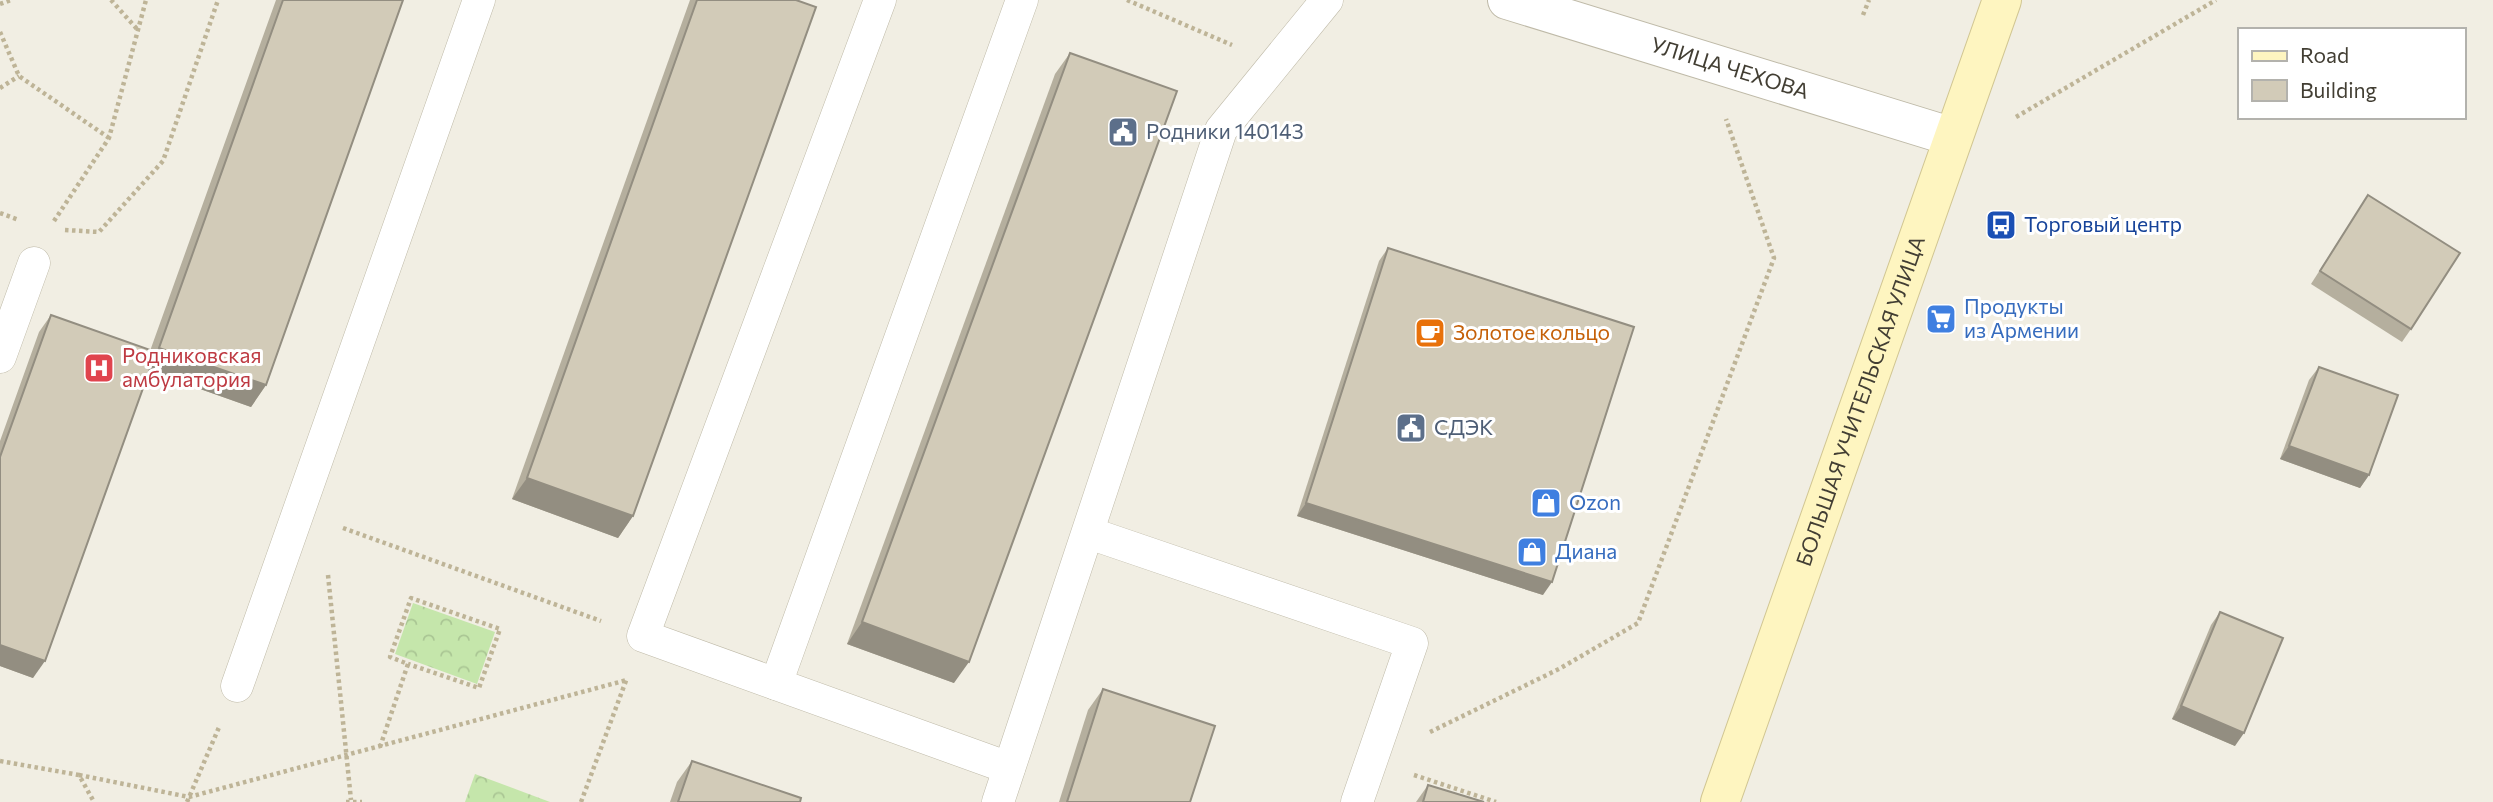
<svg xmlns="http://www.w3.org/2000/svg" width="2493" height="802" font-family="Commissioner,sans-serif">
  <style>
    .park { fill: url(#park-crowns) }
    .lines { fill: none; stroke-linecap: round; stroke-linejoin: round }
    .service-casing { stroke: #bfbaa8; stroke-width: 33 }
    .minor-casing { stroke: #bfbaa8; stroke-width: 40 }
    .secondary-casing { stroke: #d1c692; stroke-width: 40 }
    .path { stroke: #beb497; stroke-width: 4.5; stroke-dasharray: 3.5 3.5; stroke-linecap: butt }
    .service { stroke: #fff; stroke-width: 32 }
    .minor { stroke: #fff; stroke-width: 38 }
    .secondary { stroke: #fef5c0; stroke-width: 38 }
    .wall { fill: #b5af9e }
    .shaded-wall { fill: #938e81 }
    .building { fill: #d2cbb8; stroke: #938e81; stroke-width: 2 }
    .labels { text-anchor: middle; stroke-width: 6; stroke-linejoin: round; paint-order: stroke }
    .street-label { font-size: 21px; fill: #423e33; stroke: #fff }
    .service-label { font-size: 21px; fill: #4e5e75; stroke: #fff; text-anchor: start }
    .transit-label { font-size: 21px; fill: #164399; stroke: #fff; text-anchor: start }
    .shop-label { font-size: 21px; fill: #366cbe; stroke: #fff; text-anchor: start }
    .food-label { font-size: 21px; fill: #c56008; stroke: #fff; text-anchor: start }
    .health-label { font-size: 21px; fill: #be3a42; stroke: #fff; text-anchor: start }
  </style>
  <defs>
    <pattern id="park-crowns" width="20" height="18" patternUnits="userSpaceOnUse" patternTransform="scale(1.75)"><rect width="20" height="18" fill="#c5e6ab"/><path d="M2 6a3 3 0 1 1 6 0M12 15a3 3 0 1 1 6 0" fill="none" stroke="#aac694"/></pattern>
  </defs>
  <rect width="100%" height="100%" fill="#f1eee3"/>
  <g class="park">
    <polygon points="413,603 495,632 477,684 395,654"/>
    <polygon points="475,774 550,802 465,802"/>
  </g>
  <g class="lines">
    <g class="service-casing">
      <g id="service">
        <polyline points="880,0 643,636 1009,768"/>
        <polyline points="0,357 34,263"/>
        <polyline points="1089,533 1412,643 1357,802"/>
        <polyline points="776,684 1022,0"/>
        <polyline points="237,686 479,0"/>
        <polyline points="998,802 1221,130 1327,0"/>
      </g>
    </g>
    <g class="minor-casing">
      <g id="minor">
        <path id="s1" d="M1507,0L1953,137"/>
      </g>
    </g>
    <g class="secondary-casing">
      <g id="secondary">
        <path id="s2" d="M1720,802L2002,0"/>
      </g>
    </g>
    <g class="path">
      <polyline points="111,0 137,29"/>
      <polyline points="1127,0 1232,45"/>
      <polyline points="0,4 11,0"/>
      <polyline points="1863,15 1869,0"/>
      <polyline points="0,32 19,76 109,138"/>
      <polyline points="0,88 19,76"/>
      <polyline points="2016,117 2216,0"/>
      <polyline points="0,213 19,220"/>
      <polyline points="54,221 109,138 146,0"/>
      <polyline points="65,230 99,232 163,161 218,0"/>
      <polyline points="343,528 601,621"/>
      <polyline points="328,575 351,800"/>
      <polyline points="1430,732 1559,669 1638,623 1774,258 1726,119"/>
      <polyline points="380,747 408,664 390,657 411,598 500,629 479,688 408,664"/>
      <polyline points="0,761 79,775 94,802"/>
      <polyline points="79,775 189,797 627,680"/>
      <polyline points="1414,775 1496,802"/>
      <polyline points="187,802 220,725"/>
      <polyline points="346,802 362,802"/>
      <polyline points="581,802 627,678"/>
    </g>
    <use href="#service" class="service"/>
    <use href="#minor" class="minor"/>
    <use href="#secondary" class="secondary"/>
  </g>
  <g class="wall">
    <polygon points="276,0 403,0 266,385 251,407 149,371 33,678 0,666 0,441 39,332 51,315 150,351"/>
    <polygon points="690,0 796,0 633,516 618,538 512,499"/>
    <polygon points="1070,53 954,683 847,644 1055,74"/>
    <polygon points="2368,195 2411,329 2402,342 2311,284"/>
    <polygon points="1388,248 1543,595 1297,516 1379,261"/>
    <polygon points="2319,367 2369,475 2360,488 2280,459 2309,380"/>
    <polygon points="2220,612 2235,746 2172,719 2211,625"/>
    <polygon points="1103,689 1190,802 1059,802 1088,710"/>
    <polygon points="692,761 800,802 670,802 677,782"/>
    <polygon points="1428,785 1484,802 1416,802"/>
  </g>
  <g class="shaded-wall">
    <polygon points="159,348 266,385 251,407 144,369"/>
    <polygon points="2289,446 2369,475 2360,488 2280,459"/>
    <polygon points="527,478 633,516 618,538 512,499"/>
    <polygon points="1306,503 1552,582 1543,595 1297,516"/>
    <polygon points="862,622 969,662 954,683 847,644"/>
    <polygon points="0,645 45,661 33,678 0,666"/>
    <polygon points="2181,706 2244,733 2235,746 2172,719"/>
  </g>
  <g class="building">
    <polygon points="283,0 403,0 266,385 159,348"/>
    <polygon points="697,0 796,0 816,7 633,516 527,478"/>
    <polygon points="1070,53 1177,91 969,662 862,622"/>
    <polygon points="2368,195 2460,253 2411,329 2320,271"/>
    <polygon points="1388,248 1634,327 1552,582 1306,503"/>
    <polygon points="51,315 156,352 45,661 0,645 0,457"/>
    <polygon points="2319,367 2398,395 2369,475 2289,446"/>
    <polygon points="2220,612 2283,638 2244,733 2181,706"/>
    <polygon points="1103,689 1215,726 1190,802 1067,802"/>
    <polygon points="692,761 801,798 800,802 678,802"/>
    <polygon points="1428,785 1484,802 1423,802"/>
  </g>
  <defs>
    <g id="civic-square" transform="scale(1.575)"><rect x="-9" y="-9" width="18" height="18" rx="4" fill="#5c6f8a" stroke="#fff"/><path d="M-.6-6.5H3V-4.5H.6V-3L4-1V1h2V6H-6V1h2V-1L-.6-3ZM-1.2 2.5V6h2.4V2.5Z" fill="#fff"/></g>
    <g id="bus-square" transform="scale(1.575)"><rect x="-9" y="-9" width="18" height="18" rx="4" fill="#1a4fb4" stroke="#fff"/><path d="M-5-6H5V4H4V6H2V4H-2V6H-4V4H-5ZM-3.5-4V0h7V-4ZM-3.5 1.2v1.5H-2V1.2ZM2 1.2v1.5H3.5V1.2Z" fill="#fff"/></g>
    <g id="supermarket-square" transform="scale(1.575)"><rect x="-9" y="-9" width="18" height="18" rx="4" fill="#3f7fe0" stroke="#fff"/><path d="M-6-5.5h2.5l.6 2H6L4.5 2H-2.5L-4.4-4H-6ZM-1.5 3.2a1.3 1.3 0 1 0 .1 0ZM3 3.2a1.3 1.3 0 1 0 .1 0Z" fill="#fff"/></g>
    <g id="cafe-square" transform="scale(1.575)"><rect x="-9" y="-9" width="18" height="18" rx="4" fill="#e8710a" stroke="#fff"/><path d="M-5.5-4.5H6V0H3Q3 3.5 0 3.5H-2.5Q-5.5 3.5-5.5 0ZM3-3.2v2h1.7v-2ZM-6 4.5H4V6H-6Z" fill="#fff"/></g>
    <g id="hospital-square" transform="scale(1.575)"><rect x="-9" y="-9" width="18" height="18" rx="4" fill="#e0444e" stroke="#fff"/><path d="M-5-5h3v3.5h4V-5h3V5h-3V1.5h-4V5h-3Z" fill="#fff"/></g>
    <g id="shop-square" transform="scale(1.575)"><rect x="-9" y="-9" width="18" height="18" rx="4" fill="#3f7fe0" stroke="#fff"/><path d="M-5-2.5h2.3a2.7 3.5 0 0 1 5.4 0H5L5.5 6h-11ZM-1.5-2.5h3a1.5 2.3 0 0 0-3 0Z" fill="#fff"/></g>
  </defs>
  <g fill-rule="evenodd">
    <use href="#civic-square" x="1123" y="132"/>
    <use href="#bus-square" x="2001" y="225"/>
    <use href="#supermarket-square" x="1941" y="319"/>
    <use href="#cafe-square" x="1430" y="333"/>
    <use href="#hospital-square" x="99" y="368"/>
    <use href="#civic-square" x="1411" y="428"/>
    <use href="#shop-square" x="1546" y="503"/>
    <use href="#shop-square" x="1532" y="552"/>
  </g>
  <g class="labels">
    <g class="street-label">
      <text dy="7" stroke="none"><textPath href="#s1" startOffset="233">УЛИЦА ЧЕХОВА</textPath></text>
      <text dy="7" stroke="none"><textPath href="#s2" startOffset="425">БОЛЬШАЯ УЧИТЕЛЬСКАЯ УЛИЦА</textPath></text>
    </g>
    <g class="service-label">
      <text x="1146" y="139">Родники 140143</text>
      <text x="1434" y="435">СДЭК</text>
    </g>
    <g class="transit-label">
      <text x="2024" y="232">Торговый центр</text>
    </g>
    <g class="shop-label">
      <text x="1964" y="314">Продукты<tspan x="1964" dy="24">из Армении</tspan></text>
      <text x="1569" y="510">Ozon</text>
      <text x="1555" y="559">Диана</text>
    </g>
    <g class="food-label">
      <text x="1453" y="340">Золотое кольцо</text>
    </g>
    <g class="health-label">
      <text x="122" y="363">Родниковская<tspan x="122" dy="24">амбулатория</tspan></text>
    </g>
  </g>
  <rect x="2238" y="28" width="228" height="91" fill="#ffffff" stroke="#b3b2ad" stroke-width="2"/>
  <rect x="2252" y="51" width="35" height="10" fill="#fef5c0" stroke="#b3b2ad" stroke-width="2"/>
  <text x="2300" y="63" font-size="21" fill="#423e33">Road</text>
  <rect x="2252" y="80" width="35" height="21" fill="#d2cbb8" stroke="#b3b2ad" stroke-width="2"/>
  <text x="2300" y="98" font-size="21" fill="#423e33">Building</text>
</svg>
